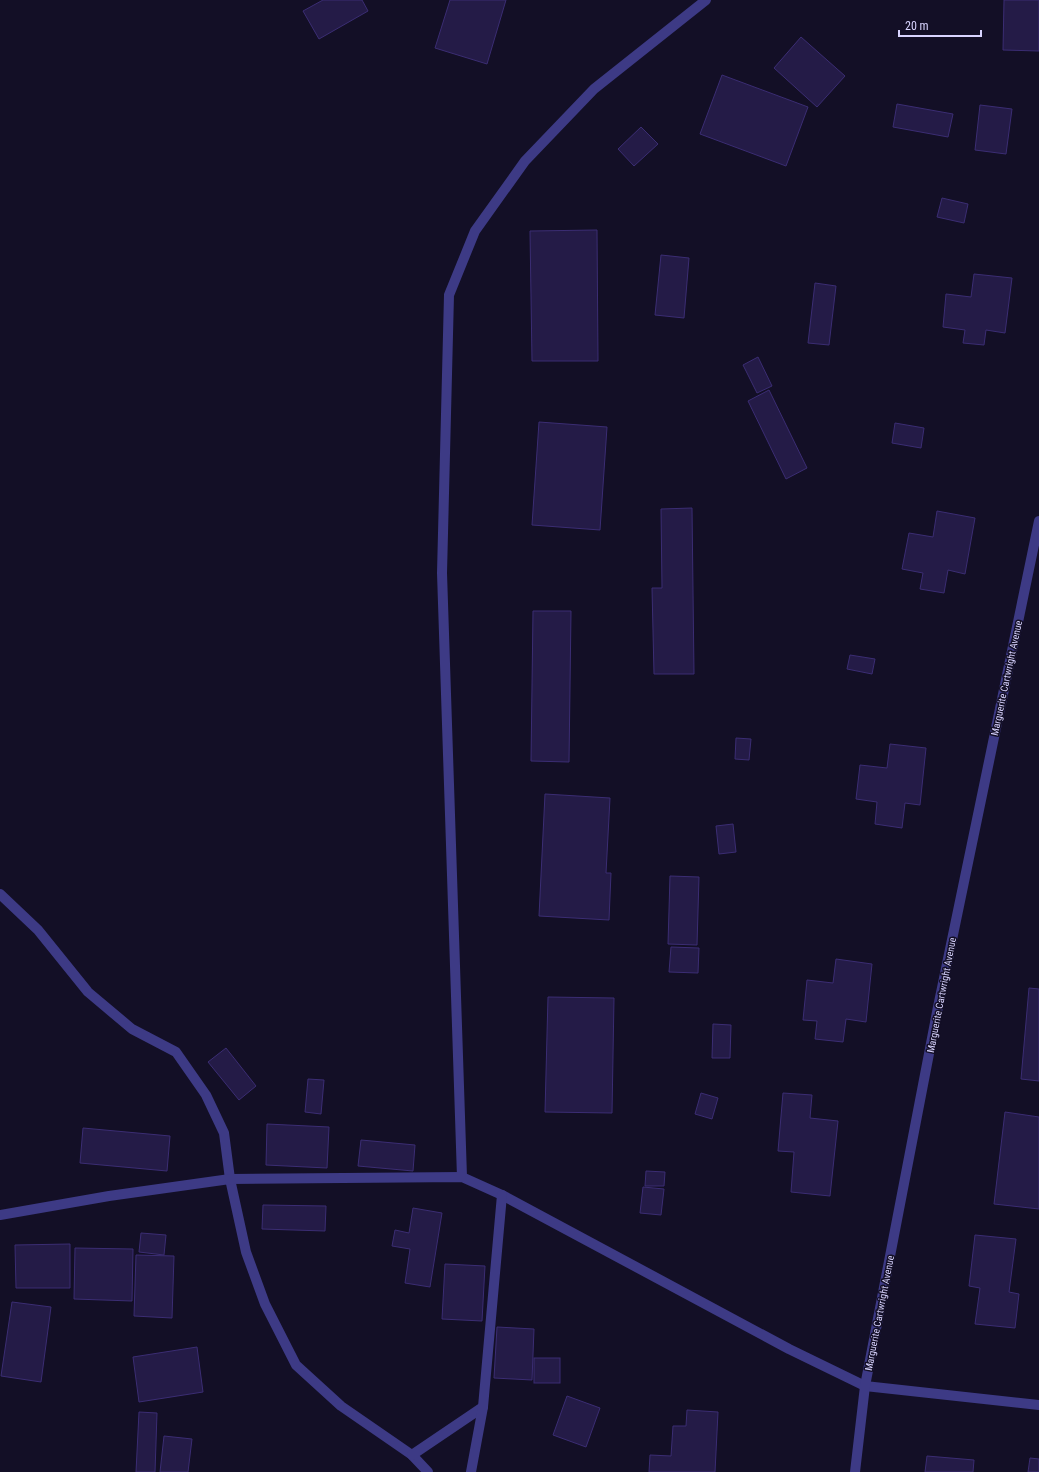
<svg xmlns="http://www.w3.org/2000/svg" width="1039" height="1472" font-family="'Roboto Condensed',sans-serif">
  <style>
    .building { fill: #241b47; stroke: #3b2d73 }
    .lines { fill: none; stroke-linecap: round; stroke-linejoin: round }
    .street { stroke: #3d3a85; stroke-width: 10 }
    .labels { text-anchor: middle; stroke-width: 3; stroke-linejoin: round; paint-order: stroke }
    .street-label { font-size: 10px; fill: #d9d4ff; stroke: #130f26 }
  </style>
  <rect width="100%" height="100%" fill="#130f26"/>
  <g class="building">
    <polygon points="323,0 362,0 368,11 319,39 303,11"/>
    <polygon points="450,0 506,0 487,64 435,48"/>
    <polygon points="1004,0 1039,0 1039,51 1003,50"/>
    <polygon points="801,37 845,76 817,107 774,68"/>
    <polygon points="722,75 808,107 786,166 700,134"/>
    <polygon points="897,104 953,114 948,137 893,127"/>
    <polygon points="980,105 1012,109 1006,154 975,150"/>
    <polygon points="641,127 658,144 634,166 618,149"/>
    <polygon points="942,198 968,204 964,223 937,217"/>
    <polygon points="597,230 598,361 532,361 530,231"/>
    <polygon points="661,255 689,258 684,318 655,315"/>
    <polygon points="974,274 1012,278 1005,333 986,330 984,345 963,343 965,330 943,327 946,294 971,297"/>
    <polygon points="815,283 836,286 829,345 808,343"/>
    <polygon points="758,357 772,386 757,393 743,365"/>
    <polygon points="769,390 807,468 786,479 748,401"/>
    <polygon points="539,422 607,427 600,530 532,525"/>
    <polygon points="895,423 924,428 921,448 892,443"/>
    <polygon points="692,508 694,674 654,674 652,588 662,588 661,509"/>
    <polygon points="937,511 975,518 965,574 948,570 944,593 920,589 923,573 902,569 909,533 933,537"/>
    <polygon points="533,611 571,611 569,762 531,761"/>
    <polygon points="850,655 875,659 872,674 847,669"/>
    <polygon points="736,738 751,739 749,760 735,759"/>
    <polygon points="890,744 926,748 920,805 905,803 902,828 875,824 877,802 856,799 860,765 887,768"/>
    <polygon points="545,794 610,798 606,873 611,873 609,920 539,916"/>
    <polygon points="733,824 736,852 719,854 716,826"/>
    <polygon points="670,876 699,877 697,945 668,944"/>
    <polygon points="671,947 699,948 698,973 669,972"/>
    <polygon points="836,959 872,964 866,1022 846,1019 843,1042 815,1039 817,1021 803,1020 807,980 833,983"/>
    <polygon points="1029,988 1039,989 1039,1081 1021,1079"/>
    <polygon points="548,997 614,998 612,1113 545,1112"/>
    <polygon points="713,1024 731,1025 730,1058 712,1058"/>
    <polygon points="226,1048 256,1086 239,1100 208,1062"/>
    <polygon points="308,1079 324,1080 321,1114 305,1112"/>
    <polygon points="701,1093 718,1098 712,1119 695,1114"/>
    <polygon points="783,1093 812,1095 810,1118 838,1121 830,1196 791,1192 794,1152 778,1151"/>
    <polygon points="1005,1112 1039,1117 1039,1209 994,1204"/>
    <polygon points="267,1124 329,1127 327,1168 266,1165"/>
    <polygon points="83,1128 170,1136 167,1171 80,1163"/>
    <polygon points="361,1140 415,1145 413,1171 358,1166"/>
    <polygon points="646,1171 665,1172 664,1186 645,1186"/>
    <polygon points="643,1187 664,1189 661,1215 640,1213"/>
    <polygon points="263,1205 326,1206 325,1231 262,1229"/>
    <polygon points="413,1208 442,1213 430,1287 405,1283 410,1249 392,1246 395,1230 409,1233"/>
    <polygon points="141,1233 166,1235 164,1255 139,1252"/>
    <polygon points="975,1235 1016,1239 1009,1292 1019,1294 1015,1328 975,1324 980,1288 969,1286"/>
    <polygon points="70,1244 70,1288 16,1288 15,1245"/>
    <polygon points="75,1248 133,1249 132,1301 74,1299"/>
    <polygon points="136,1255 174,1256 172,1318 134,1316"/>
    <polygon points="445,1264 485,1266 482,1321 442,1319"/>
    <polygon points="12,1302 51,1307 41,1382 1,1376"/>
    <polygon points="497,1327 534,1329 532,1380 494,1378"/>
    <polygon points="197,1347 203,1392 139,1402 133,1357"/>
    <rect x="534" y="1358" width="26" height="25"/>
    <polygon points="567,1396 600,1408 586,1447 553,1435"/>
    <polygon points="687,1410 718,1412 715,1472 649,1472 650,1455 671,1456 673,1426 686,1426"/>
    <polygon points="139,1412 157,1413 155,1472 136,1472"/>
    <polygon points="164,1436 192,1439 188,1472 160,1472"/>
    <polygon points="927,1456 974,1460 973,1472 925,1472"/>
    <polygon points="1030,1458 1039,1459 1039,1472 1028,1472"/>
  </g>
  <g class="lines">
    <g class="street">
      <polyline points="0,894 38,930 88,992 132,1029 176,1052 206,1095 224,1133 230,1179 246,1252 265,1304 296,1365 341,1406 412,1455 428,1472"/>
      <polyline points="462,1177 442,573 449,295 475,231 525,161 594,89 706,0"/>
      <polyline points="0,1215 109,1196 230,1179 462,1177 502,1195 789,1349 865,1386 1039,1405"/>
      <polyline points="412,1455 483,1407"/>
      <polyline points="471,1472 483,1407 502,1195"/>
      <polyline points="855,1472 865,1386 938,1007 1039,521"/>
    </g>
  </g>
  <g class="labels">
    <g class="street-label">
      <text transform="translate(1006 678) rotate(-78)" y="4">Marguerite Cartwright Avenue</text>
      <text transform="translate(941 995) rotate(-79)" y="4">Marguerite Cartwright Avenue</text>
      <text transform="translate(879 1313) rotate(-79)" y="4">Marguerite Cartwright Avenue</text>
    </g>
  </g>
  <path d="M899 30v6h82v-6" fill="none" stroke="#d9d4ff" stroke-width="2"/>
  <text x="905" y="30" font-size="12" fill="#d9d4ff" stroke="#130f26" stroke-width="3" paint-order="stroke">20 m</text>
</svg>
